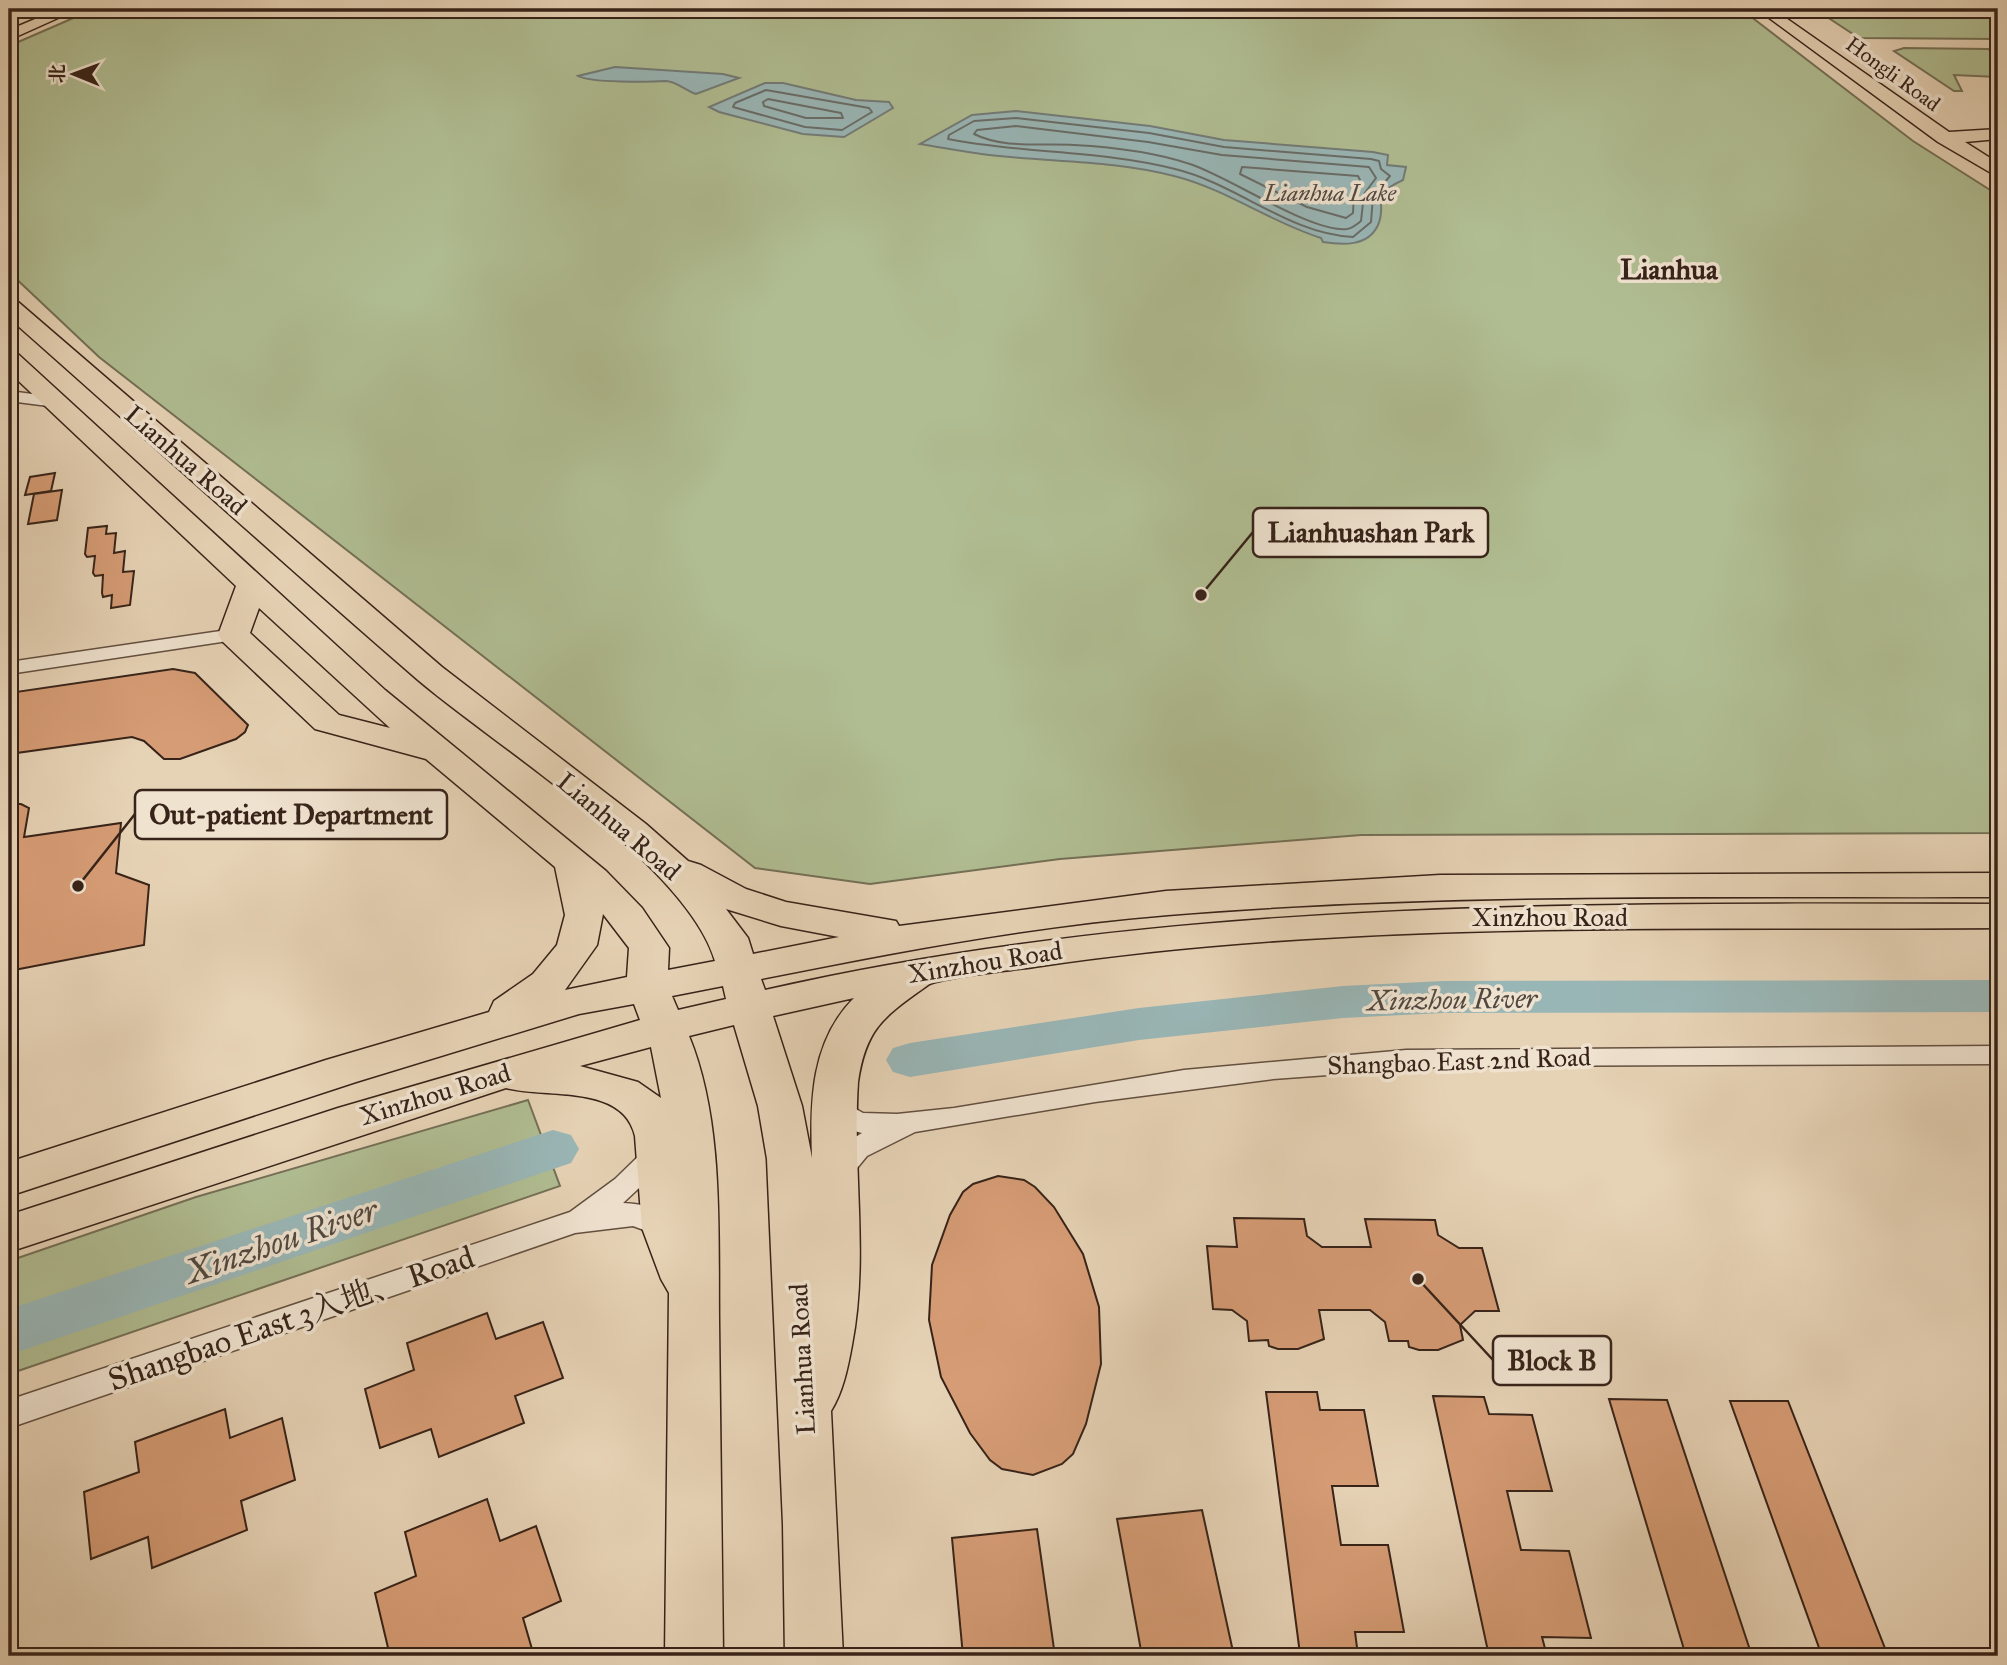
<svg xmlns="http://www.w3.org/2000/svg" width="2007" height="1665" font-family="'IM FELL Great Primer','Noto Serif SC',serif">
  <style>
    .green { fill: #b0bd92; stroke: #747056; stroke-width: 2 }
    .water { fill: #99b6b6; stroke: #727b77; stroke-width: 2 }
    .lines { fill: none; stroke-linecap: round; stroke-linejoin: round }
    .shore { stroke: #686c68; stroke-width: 2 }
    .river { fill: #99b6b6; fill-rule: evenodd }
    .building { fill: #d69c75; stroke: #372319; stroke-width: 2 }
    .street-casing { stroke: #634f40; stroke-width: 3 }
    .primary-casing { stroke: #372319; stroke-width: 3 }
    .street { fill: #efe2cf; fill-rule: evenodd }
    .primary { fill: #e6d2b5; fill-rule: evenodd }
    .labels { text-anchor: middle; stroke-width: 7; stroke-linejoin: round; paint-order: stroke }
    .far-street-label { font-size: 21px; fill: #372319; stroke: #efe2cf }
    .far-water-label { font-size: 23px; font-style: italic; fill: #504840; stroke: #efe2cf }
    .street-label { font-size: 26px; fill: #372319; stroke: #efe2cf }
    .far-district-label { font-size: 28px; font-weight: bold; fill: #372319; stroke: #efe2cf }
    .water-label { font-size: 28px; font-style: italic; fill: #504840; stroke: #efe2cf }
    .near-street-label { font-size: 32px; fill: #372319; stroke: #efe2cf }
    .near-water-label { font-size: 33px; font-style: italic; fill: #504840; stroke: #efe2cf }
    .leader { fill: none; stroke: #372319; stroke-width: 2.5 }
    .callout-dot { fill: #372319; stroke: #efe2cf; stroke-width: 2.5 }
    .callout { fill: #efe2cf; stroke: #372319; stroke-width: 2.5 }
    .callout-label { font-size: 28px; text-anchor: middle; font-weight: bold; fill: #372319 }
  </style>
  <rect width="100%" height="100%" fill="#e6d2b5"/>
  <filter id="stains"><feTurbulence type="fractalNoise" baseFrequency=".00286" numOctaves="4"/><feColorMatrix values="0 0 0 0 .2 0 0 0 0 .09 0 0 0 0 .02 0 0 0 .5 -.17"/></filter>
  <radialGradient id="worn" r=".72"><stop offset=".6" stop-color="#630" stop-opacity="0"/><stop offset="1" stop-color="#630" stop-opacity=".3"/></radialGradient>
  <g class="green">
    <polygon points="94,9 1741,9 1913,141 1998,195 1998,833 1361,835 1060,859 870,884 755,868 99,357 9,272 9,46"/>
    <polygon points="1821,13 1998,13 1998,39 1859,38"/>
    <polygon points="1904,48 1988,49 1998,56 1998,77 1954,75 1962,91 1954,91 1894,51"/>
    <polygon points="528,1100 560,1186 9,1374 9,1261 196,1197"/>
  </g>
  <g class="water">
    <path d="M615,67L723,74L739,78L696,94C687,91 675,81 666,81C651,82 590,83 578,76Z"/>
    <polygon points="765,83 783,83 856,100 889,102 893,108 844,137 803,134 719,112 709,107"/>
    <path d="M1016,111L1150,126L1224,140L1373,152L1388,155L1387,165L1406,167L1403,180C1368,196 1388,203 1378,225C1368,247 1342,245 1323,242L1321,238C1270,222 1226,189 1174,176C1117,161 1057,162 999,156C973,154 946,148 920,144L972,115Z"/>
  </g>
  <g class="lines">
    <g class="shore">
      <polygon points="766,90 869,108 872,112 842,130 805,127 733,107 735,103"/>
      <polygon points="768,99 841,113 843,118 806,118 764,106 763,102"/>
      <path d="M1016,118L1149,133L1224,147L1371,159L1379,161L1381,169L1390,176L1373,196L1371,222L1353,237C1289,234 1237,184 1175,169C1101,150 1023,154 948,139L949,135L974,121Z"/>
      <path d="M1016,126L1148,142L1222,155L1369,167L1376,178L1364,194L1361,221C1357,224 1353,228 1347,229C1311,233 1230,177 1190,164C1154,152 1112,147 1074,145C1042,143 1004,149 974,134L977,130Z"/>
      <polygon points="1242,167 1358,176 1360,180 1354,193 1353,213 1346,218 1307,207 1240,174"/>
    </g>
    <g class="river">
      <polygon points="1998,980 1998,1012 1443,1013 1343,1018 1139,1040 910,1077 893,1072 886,1060 893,1048 910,1043 1139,1008 1343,986 1443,981"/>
      <polygon points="553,1130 571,1135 579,1149 571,1163 9,1355 9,1309"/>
    </g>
  </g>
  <g class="building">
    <polygon points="55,473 51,491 25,495 30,477"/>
    <polygon points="62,490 57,520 28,524 34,494"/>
    <polygon points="107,526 106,534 116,533 114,553 125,551 123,572 134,571 130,605 111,608 112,595 103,597 102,593 103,575 95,576 93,573 95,556 87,557 85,554 88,528"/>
    <polygon points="173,669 195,673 248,725 245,732 236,739 180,759 164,759 144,741 132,737 9,754 9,693"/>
    <polygon points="9,804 21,804 29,808 24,837 121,823 116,873 149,885 144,945 9,971"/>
    <polygon points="998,1176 1024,1180 1035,1187 1054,1207 1083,1254 1099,1307 1101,1364 1086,1424 1073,1454 1062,1464 1033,1475 1002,1469 990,1460 970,1433 941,1377 929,1320 932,1265 950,1215 963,1192 973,1184"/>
    <polygon points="1234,1218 1304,1219 1307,1236 1322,1247 1371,1247 1365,1219 1435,1220 1438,1235 1459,1248 1482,1248 1499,1311 1475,1311 1460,1325 1463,1340 1438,1350 1419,1350 1409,1347 1408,1341 1389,1341 1385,1322 1370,1310 1319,1310 1324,1339 1298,1349 1278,1349 1269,1346 1268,1340 1249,1341 1247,1321 1232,1310 1213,1309 1207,1246 1237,1247"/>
    <polygon points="487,1313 496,1339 543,1322 563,1378 515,1396 524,1423 439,1457 431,1429 380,1448 365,1389 414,1370 407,1343"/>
    <polygon points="1266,1392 1317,1392 1320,1410 1364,1410 1378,1486 1332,1486 1341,1545 1388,1545 1404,1632 1355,1632 1358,1655 1300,1654"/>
    <polygon points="1433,1396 1484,1397 1489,1414 1532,1415 1552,1491 1507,1491 1521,1550 1569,1551 1591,1638 1542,1637 1547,1656 1489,1656"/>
    <polygon points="1609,1399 1667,1400 1752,1656 1686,1656"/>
    <polygon points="1730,1401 1788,1401 1888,1656 1822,1656"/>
    <polygon points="225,1409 230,1438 282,1418 295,1480 241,1501 247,1530 152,1568 148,1537 91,1559 84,1492 139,1472 135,1442"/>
    <polygon points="487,1499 500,1541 536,1526 561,1601 523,1618 534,1656 390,1656 375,1593 416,1576 405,1532"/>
    <polygon points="1202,1510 1234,1656 1142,1656 1117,1519"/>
    <polygon points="1037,1529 1055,1656 963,1656 952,1538"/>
  </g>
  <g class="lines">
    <g class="street-casing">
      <g id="street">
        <polygon points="9,391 56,397 64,402 56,407 9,401"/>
        <polygon points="234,629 244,635 241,639 9,674 9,662"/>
        <path d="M1998,1046V1064L1451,1066L1273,1079L1095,1102L915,1132L867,1156L848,1179L838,1182L828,1179L824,1171L839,1147L862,1133C841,1128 831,1120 822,1101L826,1094L836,1091L846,1094L854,1108L863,1113L897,1114L954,1108L1184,1070L1406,1050Z"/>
        <path d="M658,1144L668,1147L672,1154L668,1161L623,1203C642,1204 671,1208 681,1227L676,1235L666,1238L633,1226L575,1233L9,1428V1400L570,1212L615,1179L648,1147Z"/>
      </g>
    </g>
    <g class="primary-casing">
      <g id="primary">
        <polygon points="59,9 78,9 9,40 9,30"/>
        <polygon points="1757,9 1773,9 1949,132 1998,129 1998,139 1965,142 1998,163 1998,177 1938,142"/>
        <path d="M9,299L17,301L442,667L646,824L688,861L701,865L746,889L786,902L896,921L899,926L1166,891L1440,875L1998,873V897C1721,898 1444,892 1168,915C1031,926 896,952 761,979L765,990C1170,898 1585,903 1998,904V928C1677,931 1353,919 1034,967C1015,970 939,977 928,985C885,1016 866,1027 858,1082C852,1171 869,1257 852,1345C848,1367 843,1392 831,1411L843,1656H785L783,1524L767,1159L758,1106L734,1025L689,1036C724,1121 718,1230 719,1321C720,1432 722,1544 723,1656H665L669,1293L661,1279L642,1228L635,1136C623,1083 545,1099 506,1088L9,1252V1215L338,1108L640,1020L634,1004L579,1014L356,1082L9,1196V1162L326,1060L489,1012L494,1001L533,974L557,945L565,915L555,867L426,759L315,729L223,642L218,635L236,586L9,372V352L18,354L385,690L606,871L642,908L669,948L668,970L715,961C687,865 497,747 418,680C280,561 145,438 9,318ZM259,608L390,728L339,715L250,633ZM726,909L781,926L839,937L753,954L748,938ZM603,914L629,948L627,977L565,990L597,945ZM723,986L726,999L678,1010L672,996ZM854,998C811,1041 810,1101 812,1158L802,1106L773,1016ZM651,1047L661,1098L638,1082L580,1066Z"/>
      </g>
    </g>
    <use href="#street" class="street"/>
    <use href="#primary" class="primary"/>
  </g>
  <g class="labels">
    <g class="far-street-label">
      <text transform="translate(1893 74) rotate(36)" y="7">Hongli Road</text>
    </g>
    <g class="far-water-label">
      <text x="1330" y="201">Lianhua Lake</text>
    </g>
    <g class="street-label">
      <text transform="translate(186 460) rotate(41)" y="9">Lianhua Road</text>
      <text transform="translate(619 826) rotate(40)" y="9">Lianhua Road</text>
      <text x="1550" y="926">Xinzhou Road</text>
      <text transform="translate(985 962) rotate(-9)" y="9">Xinzhou Road</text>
      <text transform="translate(1459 1061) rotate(-2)" y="9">Shangbao East 2nd Road</text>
      <text transform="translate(435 1094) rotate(-17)" y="9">Xinzhou Road</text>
      <text transform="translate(802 1359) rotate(-93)" y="9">Lianhua Road</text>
    </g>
    <g class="far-district-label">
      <text x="1669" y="279">Lianhua</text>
    </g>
    <g class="water-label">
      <text transform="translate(1452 999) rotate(-1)" y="10">Xinzhou River</text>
    </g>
    <g class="near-street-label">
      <text transform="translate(291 1318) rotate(-19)" y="11">Shangbao East 3入地、 Road</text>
    </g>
    <g class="near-water-label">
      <text transform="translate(281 1240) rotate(-19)" y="12">Xinzhou River</text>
    </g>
  </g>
  <path class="leader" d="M1201 595L1253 532M78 886L135 814M1418 1279L1493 1360"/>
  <g class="callout-dot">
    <circle cx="1201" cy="595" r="7"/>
    <circle cx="78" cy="886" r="7"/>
    <circle cx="1418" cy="1279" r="7"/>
  </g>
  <g class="callout">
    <rect x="1253" y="508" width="235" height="49" rx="7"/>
    <rect x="135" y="790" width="312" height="49" rx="7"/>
    <rect x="1493" y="1336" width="118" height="49" rx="7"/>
  </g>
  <g class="callout-label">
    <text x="1371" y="542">Lianhuashan Park</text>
    <text x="291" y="824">Out-patient Department</text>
    <text x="1552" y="1370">Block B</text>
  </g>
  <rect width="2007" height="1665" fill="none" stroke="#e6d2b5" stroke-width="35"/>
  <rect x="10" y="10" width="1986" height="1644" fill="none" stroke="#372319" stroke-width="3.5"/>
  <rect x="18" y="18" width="1972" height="1630" fill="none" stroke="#372319" stroke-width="2"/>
  <g transform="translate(74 74) rotate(271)" stroke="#efe2cf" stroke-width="5" paint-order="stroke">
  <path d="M0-5L12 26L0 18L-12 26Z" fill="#372319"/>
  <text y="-10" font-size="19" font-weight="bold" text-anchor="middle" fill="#372319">北</text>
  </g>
  <rect width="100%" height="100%" filter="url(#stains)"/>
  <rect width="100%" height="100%" fill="url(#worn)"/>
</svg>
